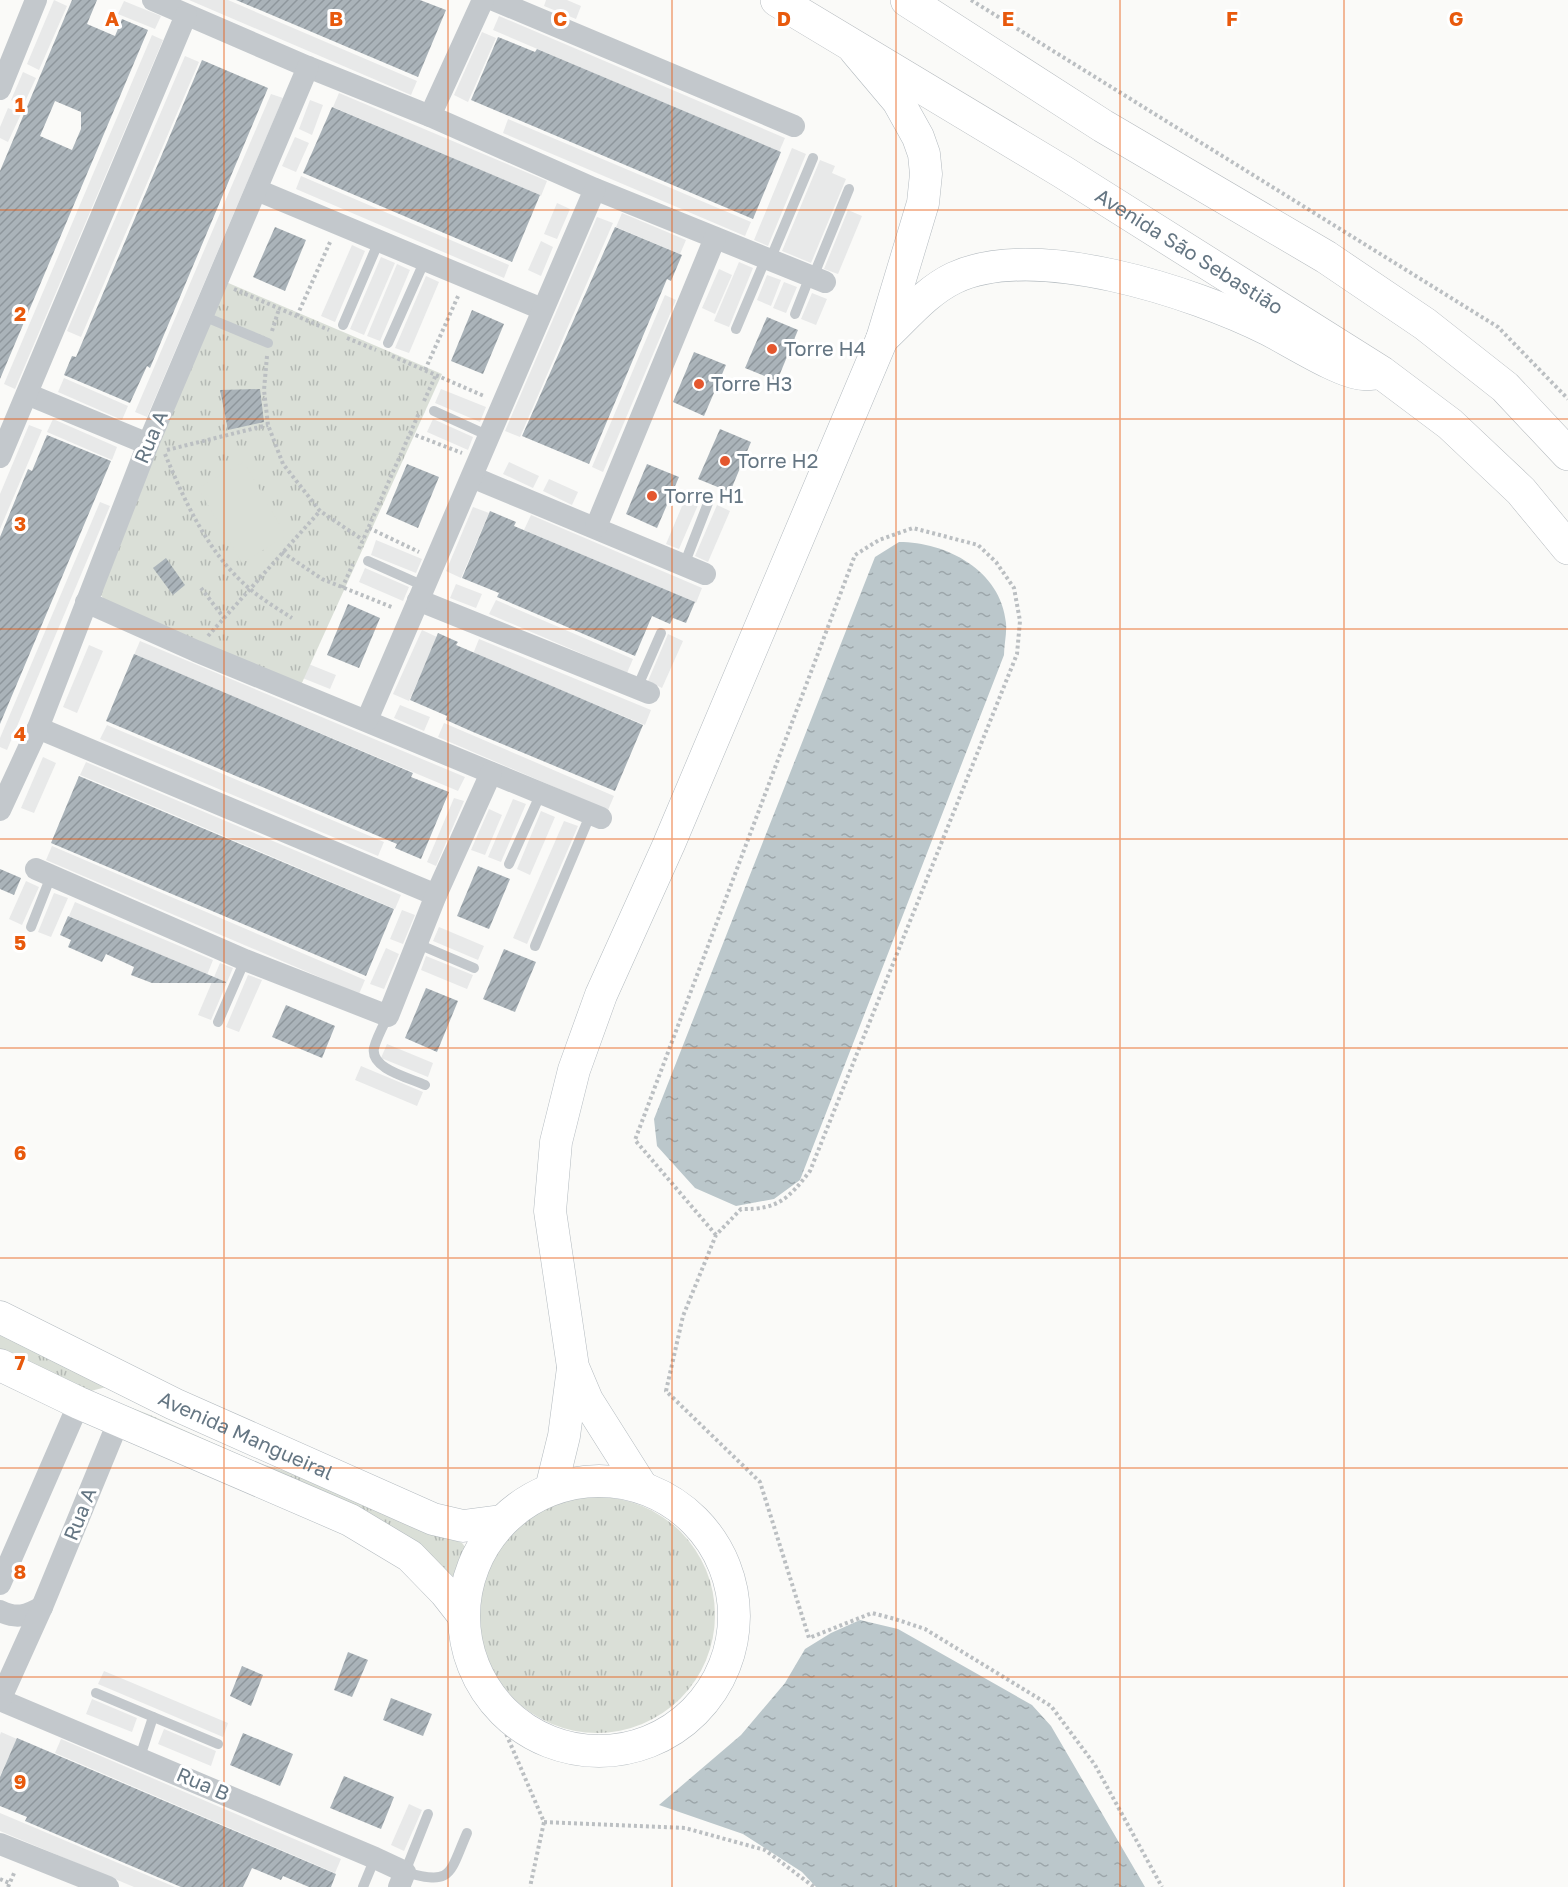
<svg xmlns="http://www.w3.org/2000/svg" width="1568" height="1887" font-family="'Golos Text',sans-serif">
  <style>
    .built { fill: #e8e9e9 }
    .grass { fill: url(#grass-tufts) }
    .garden { fill: #dadfd7 }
    .water { fill: url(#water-ripples) }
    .building { fill: url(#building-hatch); fill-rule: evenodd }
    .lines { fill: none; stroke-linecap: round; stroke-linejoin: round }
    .secondary-casing { stroke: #b3babf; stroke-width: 33 }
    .primary-casing { stroke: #b5babe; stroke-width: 34 }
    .path { stroke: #bbbfc2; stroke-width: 4; stroke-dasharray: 3 3; stroke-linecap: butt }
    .lane { stroke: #c3c8cc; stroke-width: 10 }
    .street { stroke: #c3c8cc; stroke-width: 22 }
    .secondary { stroke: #fff; stroke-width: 32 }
    .primary { stroke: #fff; stroke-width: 33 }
    .grid { fill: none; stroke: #e8590c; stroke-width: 1.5; stroke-opacity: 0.55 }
    .poi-dot { fill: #e4572e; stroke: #fff; stroke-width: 2 }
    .labels { text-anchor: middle; stroke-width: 6; stroke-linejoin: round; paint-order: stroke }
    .street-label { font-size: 20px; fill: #657683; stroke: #fff }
    .poi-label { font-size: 20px; fill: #657683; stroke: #fff; text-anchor: start }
    .grid-label { font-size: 20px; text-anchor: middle; font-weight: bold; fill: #e8590c; stroke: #fff; stroke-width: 6; stroke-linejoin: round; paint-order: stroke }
  </style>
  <defs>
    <pattern id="grass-tufts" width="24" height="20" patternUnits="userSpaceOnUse" patternTransform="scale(1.5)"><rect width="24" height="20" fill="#dadfd7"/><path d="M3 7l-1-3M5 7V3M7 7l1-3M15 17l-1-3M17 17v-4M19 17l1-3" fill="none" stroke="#b4b9b4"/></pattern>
    <pattern id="water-ripples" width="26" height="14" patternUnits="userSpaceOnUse" patternTransform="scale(1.5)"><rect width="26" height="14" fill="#bbc7cb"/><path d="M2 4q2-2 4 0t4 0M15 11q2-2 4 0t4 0" fill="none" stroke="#9ca6aa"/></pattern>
    <pattern id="building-hatch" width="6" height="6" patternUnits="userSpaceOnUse" patternTransform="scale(1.5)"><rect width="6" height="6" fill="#aab3b9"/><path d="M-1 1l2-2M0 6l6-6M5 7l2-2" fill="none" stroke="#8e969c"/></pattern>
  </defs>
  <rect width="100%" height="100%" fill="#fafaf8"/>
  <g class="built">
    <polygon points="54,0 67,6 39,70 27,64"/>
    <polygon points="189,0 228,0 417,81 411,95"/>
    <polygon points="546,0 567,0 581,6 576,19 544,6"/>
    <polygon points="124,1 161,16 155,29 118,14"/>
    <polygon points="499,16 785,138 779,152 493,30"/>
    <polygon points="482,32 496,38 468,102 454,95"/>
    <polygon points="152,35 163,40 15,389 4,384"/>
    <polygon points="185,56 199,62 81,337 67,331"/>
    <polygon points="23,72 36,78 23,106 11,100"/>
    <polygon points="339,93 547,181 541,196 333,107"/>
    <polygon points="271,94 283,98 147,417 135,412"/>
    <polygon points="310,100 323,105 312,135 299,129"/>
    <polygon points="8,108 21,114 8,142 0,138 0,127"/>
    <polygon points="508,119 751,222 745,236 503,133"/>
    <polygon points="295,137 309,143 296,172 282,166"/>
    <polygon points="792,148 806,154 768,246 754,240"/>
    <polygon points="820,160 835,166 832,173 846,179 811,263 782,251"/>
    <polygon points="301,176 509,265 504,278 296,189"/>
    <polygon points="557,203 570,209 557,239 544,234"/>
    <polygon points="848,210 862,216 838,274 824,269"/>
    <polygon points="622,213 686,240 680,254 616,227"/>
    <polygon points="597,217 613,223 520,437 505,431"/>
    <polygon points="541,241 553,247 541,276 528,270"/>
    <polygon points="352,245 365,251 335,322 321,316"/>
    <polygon points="381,257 395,263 364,335 350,329"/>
    <polygon points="739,262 753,268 729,327 714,321"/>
    <polygon points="397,264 410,270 380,341 367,336"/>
    <polygon points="719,269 732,275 715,314 702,308"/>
    <polygon points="767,275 781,280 771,306 757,300"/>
    <polygon points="426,276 439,282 409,353 395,348"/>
    <polygon points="784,282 797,287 786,313 773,308"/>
    <polygon points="812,293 827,299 816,325 801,319"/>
    <polygon points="665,295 676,300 603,472 592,467"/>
    <polygon points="64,378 128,406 122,420 58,392"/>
    <polygon points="441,389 486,407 480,422 435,403"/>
    <polygon points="53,419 117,447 112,460 47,432"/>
    <polygon points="433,419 473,437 468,450 427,432"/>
    <polygon points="29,425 42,430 0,529 0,494"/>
    <polygon points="509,462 539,476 533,488 503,474"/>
    <polygon points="549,479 578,492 572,505 543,491"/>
    <polygon points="688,492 701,498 679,549 666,544"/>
    <polygon points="100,502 110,506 7,750 0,747 0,738"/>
    <polygon points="717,505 730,511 708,562 695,556"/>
    <polygon points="473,507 489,513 461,578 446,571"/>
    <polygon points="531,515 702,588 696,603 524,530"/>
    <polygon points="376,540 422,559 416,573 371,555"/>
    <polygon points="365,568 409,587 403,601 359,582"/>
    <polygon points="456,584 482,594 476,608 450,598"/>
    <polygon points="496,600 633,659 627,673 489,614"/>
    <polygon points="422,630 437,637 409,701 393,694"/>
    <polygon points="668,634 683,641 662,688 648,681"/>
    <polygon points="479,639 651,710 645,725 473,654"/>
    <polygon points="140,641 465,777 458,791 134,655"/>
    <polygon points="89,645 103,651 77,713 63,707"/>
    <polygon points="266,647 336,675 330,689 260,661"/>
    <polygon points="400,705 430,717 424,731 394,718"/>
    <polygon points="444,723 614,796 608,810 438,737"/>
    <polygon points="107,725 384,842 378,856 100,739"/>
    <polygon points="43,757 56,763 34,813 21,808"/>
    <polygon points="86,762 401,895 395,909 80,775"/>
    <polygon points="454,798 464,801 436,866 427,862"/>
    <polygon points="513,799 526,804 501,862 488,857"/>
    <polygon points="489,809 502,815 485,855 471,850"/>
    <polygon points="541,811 555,817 530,875 517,869"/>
    <polygon points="564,821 578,826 527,944 513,938"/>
    <polygon points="52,846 365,980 359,994 46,860"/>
    <polygon points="26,881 39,887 22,925 9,919"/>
    <polygon points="54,893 68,898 51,937 38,932"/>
    <polygon points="75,902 213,960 207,975 69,916"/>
    <polygon points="402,910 415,915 403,944 390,939"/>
    <polygon points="439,927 484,946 478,960 433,941"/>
    <polygon points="386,948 399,954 384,989 370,984"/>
    <polygon points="426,956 473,975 467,989 421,970"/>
    <polygon points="220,963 233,968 211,1020 198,1015"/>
    <polygon points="248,975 262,980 239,1032 226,1027"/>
    <polygon points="387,1044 433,1063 428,1077 381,1058"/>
    <polygon points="361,1066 423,1092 417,1106 355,1080"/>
    <polygon points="104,1671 228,1723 223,1737 98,1684"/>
    <polygon points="92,1699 137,1718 132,1732 86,1714"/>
    <polygon points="164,1729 216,1751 211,1766 158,1744"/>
    <polygon points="1,1732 17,1739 0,1776 0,1735"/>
    <polygon points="61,1739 341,1859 335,1873 55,1753"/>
    <polygon points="409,1804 422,1810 404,1851 391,1845"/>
    <polygon points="0,1813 175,1887 134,1887 0,1831"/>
  </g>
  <g class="grass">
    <polygon points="226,282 442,374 301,685 107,603 100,594 98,582"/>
    <polygon points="0,1335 110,1386 87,1392 0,1353"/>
    <polygon points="108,1402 124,1405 148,1414 258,1463 323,1482 462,1543 466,1548 452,1583"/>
    <circle cx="597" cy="1615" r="118"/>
  </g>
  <polygon class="garden" points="244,462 286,536 242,563 198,488"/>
  <g class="water">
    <path d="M899,542C946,542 1001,570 1006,623C1007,633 1004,645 1004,655L800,1180L774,1199L736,1206L695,1188L657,1146L654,1119L875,557Z"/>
    <polygon points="860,1620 898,1629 1032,1705 1051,1726 1145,1887 816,1887 802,1872 743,1834 659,1805 741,1735 785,1683 805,1649 831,1633"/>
  </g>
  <g class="building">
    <path d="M72,0H97L87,24L115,36L122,19L148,30L0,379V171ZM55,101L81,112V129L72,150L40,136Z"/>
    <polygon points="236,0 420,0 446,10 418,77"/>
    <polygon points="498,37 535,52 537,49 781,152 753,219 471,100"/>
    <polygon points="202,60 268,88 150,368 147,366 130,403 64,375 72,356 76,357"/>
    <polygon points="332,107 540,195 512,262 303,173"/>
    <polygon points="275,227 306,240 285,291 253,277"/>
    <polygon points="615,227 682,255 671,281 667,279 589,464 522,436"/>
    <polygon points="472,310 504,324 483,374 451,361"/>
    <polygon points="767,317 798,330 777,381 745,368"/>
    <polygon points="694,352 726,365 704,416 673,402"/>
    <polygon points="260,389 264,422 228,430 220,390"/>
    <polygon points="720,429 751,442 730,492 698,479"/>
    <polygon points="47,435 111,461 0,724 0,537 28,469 32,471"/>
    <polygon points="407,464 439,477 418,528 386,514"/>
    <polygon points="647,464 679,477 657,528 626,514"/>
    <polygon points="490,511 516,522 514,526 695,602 686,623 673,618 670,624 652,616 635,656 497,597 499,593 462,578"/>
    <polygon points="166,558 185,585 173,595 153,568"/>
    <polygon points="348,604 380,618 359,668 327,655"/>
    <polygon points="438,633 458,642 456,645 643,725 615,791 473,732 446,720 447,716 410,700"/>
    <polygon points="134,654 413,773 411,777 449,792 421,859 395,848 397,844 106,721"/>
    <polygon points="79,776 394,909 366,976 51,843"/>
    <polygon points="478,866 510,879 489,929 457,916"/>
    <polygon points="0,869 21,878 14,895 0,889"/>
    <polygon points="68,916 226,982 226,983 152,983 131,975 134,967 106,954 102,962 68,947 71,940 60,935"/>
    <polygon points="504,949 536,962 515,1012 483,999"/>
    <polygon points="426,988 458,1001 437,1052 405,1038"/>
    <polygon points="286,1005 335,1026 322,1058 272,1037"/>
    <polygon points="348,1652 368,1660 352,1697 334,1690"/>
    <polygon points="242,1666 263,1675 251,1706 230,1696"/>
    <polygon points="391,1698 432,1714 423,1736 383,1720"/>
    <polygon points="243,1733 293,1754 280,1786 230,1765"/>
    <polygon points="17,1738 336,1874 331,1887 309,1887 283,1876 281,1880 252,1868 243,1887 181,1887 25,1821 27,1817 0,1806 0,1777"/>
    <polygon points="344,1776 394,1797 381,1829 330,1808"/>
  </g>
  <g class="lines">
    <g class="secondary-casing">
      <g id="secondary">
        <path d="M882,339C905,318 925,292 954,278C1035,240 1193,292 1269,330C1291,341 1341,373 1363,374C1369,375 1376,373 1382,373"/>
        <path id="s1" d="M0,1317L174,1404L433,1519L463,1526L501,1521"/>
        <polyline points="0,1365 79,1403 350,1520 410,1556 445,1592 463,1615"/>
        <circle cx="599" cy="1616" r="135"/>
        <polyline points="642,1487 587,1400 573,1367 550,1211 556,1142 574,1070 601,995 669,844 882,339 923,203 926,174 924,154 918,137 898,101 855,50"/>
        <polyline points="551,1489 564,1436 573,1368"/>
      </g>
    </g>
    <g class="primary-casing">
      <g id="primary">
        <path id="s2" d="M777,0L1063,172L1382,373L1450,424L1521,491L1568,548"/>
        <polyline points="907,0 1103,126 1326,257 1425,324 1505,387 1568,454"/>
      </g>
    </g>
    <g class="path">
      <polyline points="971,0 1498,327 1568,399"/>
      <polyline points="234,289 329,330"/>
      <polyline points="297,316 331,240"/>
      <polyline points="272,331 279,309"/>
      <polyline points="347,338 376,350"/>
      <polyline points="267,356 264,390 268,425 283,464 320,511 363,540"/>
      <polyline points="392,356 484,396"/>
      <polyline points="425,370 459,294"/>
      <polyline points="424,401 436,375"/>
      <polyline points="410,433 462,453"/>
      <polyline points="167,450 268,425"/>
      <path d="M165,454C185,502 209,555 250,589C263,600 278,609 292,618"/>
      <polyline points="369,528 419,552"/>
      <polyline points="359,549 419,413"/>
      <polyline points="282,552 322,579 394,608"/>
      <polyline points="201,588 224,618"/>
      <polyline points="342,588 353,564"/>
      <polyline points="208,636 320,511"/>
      <path d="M716,1235L635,1140L855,555L879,540L913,528L978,545L996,562L1014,588L1020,621L1017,654L810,1171C789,1198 778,1210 741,1209L716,1235L683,1316L666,1391L760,1482L809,1638L872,1613L895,1619L925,1629L1051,1706L1095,1765L1162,1887"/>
      <polyline points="492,1701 544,1822 530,1887"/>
      <polyline points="544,1822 685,1828 765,1850 814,1887"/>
      <polyline points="0,1879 9,1883"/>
      <polyline points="8,1887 15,1871"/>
    </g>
    <g class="lane">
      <polyline points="770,260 813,158"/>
      <polyline points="813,277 849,189"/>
      <polyline points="795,314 810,276"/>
      <polyline points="203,316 268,343"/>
      <polyline points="343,325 379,241"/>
      <polyline points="736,329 766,258"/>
      <polyline points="388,343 425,260"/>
      <polyline points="434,411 489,436"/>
      <polyline points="368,561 424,586"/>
      <polyline points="684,565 710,498"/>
      <polyline points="637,688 661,633"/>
      <polyline points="509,864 541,793"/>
      <polyline points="31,927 51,876"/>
      <polyline points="418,944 474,968"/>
      <polyline points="535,946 591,813"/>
      <path d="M388,1016C383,1026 377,1037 374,1048C370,1069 410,1078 425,1085"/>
      <polyline points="218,1022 245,960"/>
      <polyline points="96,1693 218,1744"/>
      <polyline points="140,1757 153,1717"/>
      <path d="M428,1814L405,1872C453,1886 449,1874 467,1833"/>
      <polyline points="363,1887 375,1858"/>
    </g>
    <g class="street">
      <polyline points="153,0 308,67 430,116 595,189 825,282"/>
      <polyline points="494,0 794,126"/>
      <polyline points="0,89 36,0"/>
      <polyline points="430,116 483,0"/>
      <polyline points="257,190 542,309"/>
      <polyline points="27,394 148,444"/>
      <polyline points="0,457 186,15"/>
      <polyline points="472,477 705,574"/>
      <polyline points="596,527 715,238"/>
      <polyline points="418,600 649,693"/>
      <polyline points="86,602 196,651 601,818"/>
      <polyline points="367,720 595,189"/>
      <polyline points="38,728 436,895"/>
      <polyline points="0,810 38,728 148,444 308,67"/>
      <polyline points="36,869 245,960 388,1016 436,895 491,773"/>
      <polyline points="0,1584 79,1403"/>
      <path d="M0,1611C16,1619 27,1616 42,1607"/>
      <polyline points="0,1700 375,1858 405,1872 399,1887"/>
      <polyline points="0,1700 42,1607 119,1420"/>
      <polyline points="0,1844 108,1887"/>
    </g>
    <use href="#secondary" class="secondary"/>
    <use href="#primary" class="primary"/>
  </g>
  <path class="grid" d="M224,0V1887M448,0V1887M672,0V1887M896,0V1887M1120,0V1887M1344,0V1887M0,210H1568M0,419H1568M0,629H1568M0,839H1568M0,1048H1568M0,1258H1568M0,1468H1568M0,1677H1568"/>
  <g class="poi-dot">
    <circle cx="772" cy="349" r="6"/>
    <circle cx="699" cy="384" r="6"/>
    <circle cx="725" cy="461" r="6"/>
    <circle cx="652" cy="496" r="6"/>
  </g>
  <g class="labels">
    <g class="street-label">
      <text dy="7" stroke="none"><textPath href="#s2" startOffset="483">Avenida São Sebastião</textPath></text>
      <text transform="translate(151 437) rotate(-67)" y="7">Rua A</text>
      <text dy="7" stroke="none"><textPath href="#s1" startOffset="273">Avenida Mangueiral</textPath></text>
      <text transform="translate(80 1514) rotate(-68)" y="7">Rua A</text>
      <text transform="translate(203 1784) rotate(23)" y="7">Rua B</text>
    </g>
    <g class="poi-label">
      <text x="784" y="356">Torre H4</text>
      <text x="711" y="391">Torre H3</text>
      <text x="737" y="468">Torre H2</text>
      <text x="664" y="503">Torre H1</text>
    </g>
  </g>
  <g class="grid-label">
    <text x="112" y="26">A</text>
    <text x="336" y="26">B</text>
    <text x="560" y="26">C</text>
    <text x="784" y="26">D</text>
    <text x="1008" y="26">E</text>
    <text x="1232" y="26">F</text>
    <text x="1456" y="26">G</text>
    <text x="20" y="112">1</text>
    <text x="20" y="321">2</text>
    <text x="20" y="531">3</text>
    <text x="20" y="741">4</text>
    <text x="20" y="950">5</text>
    <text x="20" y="1160">6</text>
    <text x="20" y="1370">7</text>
    <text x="20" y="1579">8</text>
    <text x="20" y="1789">9</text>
  </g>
</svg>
